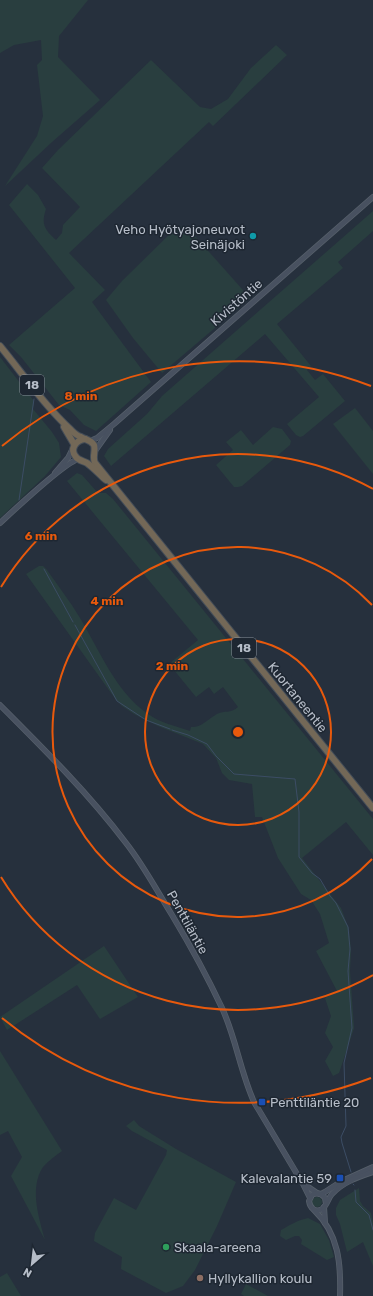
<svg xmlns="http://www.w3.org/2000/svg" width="373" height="1296" font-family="Rubik,sans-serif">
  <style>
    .green { fill: #293e3f }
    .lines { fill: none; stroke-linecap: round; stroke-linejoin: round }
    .stream { stroke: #3c4d65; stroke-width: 1 }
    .secondary-casing { stroke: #57606b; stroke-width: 6 }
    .highway-casing { stroke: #444d58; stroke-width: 8 }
    .secondary { stroke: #485160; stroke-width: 4.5 }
    .highway { stroke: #736857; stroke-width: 6 }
    .ring { fill: none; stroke: #e8590c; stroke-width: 2 }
    .culture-dot { fill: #0f9aa8; stroke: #1e2732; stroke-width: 1.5 }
    .transit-dot { fill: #1a4fb4; stroke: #1e2732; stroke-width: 1.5 }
    .leisure-dot { fill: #2e9e5b; stroke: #1e2732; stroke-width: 1.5 }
    .education-dot { fill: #8d6e63; stroke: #1e2732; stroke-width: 1.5 }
    .labels { text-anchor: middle; stroke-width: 3; stroke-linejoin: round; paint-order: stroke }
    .shield { fill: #1e2732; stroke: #88909b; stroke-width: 1 }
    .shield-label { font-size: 12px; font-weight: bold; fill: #b6bdc8 }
    .poi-label { font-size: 13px; fill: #b6bdc8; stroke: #1e2732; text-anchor: start }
    .street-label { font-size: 13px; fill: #b6bdc8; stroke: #1e2732 }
    .centre { fill: #e8590c; stroke: #1e2732; stroke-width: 2 }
    .ring-label { font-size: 12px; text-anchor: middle; font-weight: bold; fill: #e8590c; stroke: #1e2732; stroke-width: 3; stroke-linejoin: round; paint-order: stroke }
  </style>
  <rect width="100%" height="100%" fill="#26303d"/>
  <g class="green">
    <polygon points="0,0 88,0 59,36 58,57 100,100 52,142 5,186 37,136 43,116 37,65 42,60 41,40 14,45 0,53"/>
    <path d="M276,45L287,55L213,126L209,122L69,253L105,290L92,302L151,382L96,431L84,425L70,410L59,405L21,357L9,345L75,288L9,205L27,184L38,195L46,209C41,224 44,229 56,240L62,233L63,225L80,207L42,168L58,150L151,60L200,107L211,109L228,99L251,68Z"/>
    <polygon points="373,211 373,231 338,262 343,268 277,324 311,366 307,370 315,380 323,374 345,401 303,436 300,437 296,435 287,424 319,397 265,334 111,466 104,456 108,449 147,414 162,396"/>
    <polygon points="186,226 250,298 162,373 133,338 106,300 122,281 177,227"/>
    <polygon points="0,357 34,401 33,409 52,432 59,443 61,457 45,476 0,518"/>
    <polygon points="355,408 373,431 373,474 333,424"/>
    <polygon points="273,427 282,429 291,441 290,445 242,486 238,487 234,487 216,465 233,450 226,442 241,430 253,445"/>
    <path d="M77,473L82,475L98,493H106L113,499L373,819V855L346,822L302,858L341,908L349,929L351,951L350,971L354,1028L339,1073L333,1076L325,1061L333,1047L325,1033L331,1016L325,998L337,991L316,951L329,943L320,914L311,900L301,894L278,858L262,817H255L252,784L229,780L222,773L216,758L203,744L158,726L134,714L122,706L116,700L26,574L39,566H43L47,570C58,586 70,601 80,618C100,651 115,691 148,714C160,723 176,726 190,731L191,727C201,728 208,719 217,714C225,710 230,714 238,707L223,687L214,694L209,687L196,697L169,664L198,640L67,481Z"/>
    <polygon points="104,946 138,997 100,1019 77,985 7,1030 0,1017"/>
    <path d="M0,1051L62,1151C55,1156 48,1161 43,1167C29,1188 39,1218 45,1240L11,1176L22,1157L8,1131L0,1135Z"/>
    <polygon points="134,1120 139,1126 176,1149 236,1182 217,1226 195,1270 183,1286 166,1293 121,1269 122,1257 94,1241 95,1233 114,1198 136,1210 166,1155 167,1150 132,1131 126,1126"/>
    <polygon points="359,1188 360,1201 363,1206 371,1213 373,1223 373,1266 363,1242 347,1252 340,1224 336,1215 336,1208 340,1200"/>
    <circle cx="317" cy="1202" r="5"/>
    <path d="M308,1218L320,1224L329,1240L334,1257L327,1260L301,1244L302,1240L299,1236H295L286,1240L280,1236L281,1230C290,1225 298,1220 308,1218Z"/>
    <polygon points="7,1273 21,1296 0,1296 0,1277"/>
    <polygon points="246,1284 268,1296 244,1296 241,1294"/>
  </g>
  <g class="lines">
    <g class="stream">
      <polyline points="19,500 34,399"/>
      <polyline points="44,569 73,622"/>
      <polyline points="75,625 117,701 146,720 170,729"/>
      <polyline points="172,730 188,735 207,744 216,756 234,774 295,779 299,812 299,857 312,873 320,879 330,896 336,903 348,927 350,949 348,971 352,1028 344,1063 346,1126 341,1137 342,1143 351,1172"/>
      <polyline points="353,1184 354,1185"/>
      <polyline points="355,1190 356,1202 369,1215 373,1230"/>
    </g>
    <g class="secondary-casing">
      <g id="secondary">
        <polyline points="90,441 97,438 114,424 373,197"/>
        <polyline points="95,451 110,430"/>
        <polyline points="55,473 68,458 73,448"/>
        <path d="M0,523C13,511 66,461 79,459"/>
        <path d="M0,705C44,749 89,794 126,843C144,866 157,891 172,915C190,945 207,976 222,1008C236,1038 240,1071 254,1102L303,1184L310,1198"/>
        <polyline points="304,1184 317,1193"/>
        <polyline points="321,1194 325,1192 342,1181 373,1167"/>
        <path d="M326,1204L325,1198C321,1193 317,1192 312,1195L309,1201C310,1208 315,1213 322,1209C327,1206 328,1198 332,1194C343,1182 358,1177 373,1172"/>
        <polyline points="324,1207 325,1223"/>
        <path d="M314,1210C339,1234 341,1264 340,1296"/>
      </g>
    </g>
    <g class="highway-casing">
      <g id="highway">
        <path d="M0,346C23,374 44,405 71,430C74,433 77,436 81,437C86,440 91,440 94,445C96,451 92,457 95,463L373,808"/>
        <polyline points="64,427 74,444"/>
        <path d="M85,439C76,440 69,449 76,457C78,460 83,461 87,463C94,468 100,475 106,480"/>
      </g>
    </g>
    <use href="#secondary" class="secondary"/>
    <use href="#highway" class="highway"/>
  </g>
  <g class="ring">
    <circle cx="238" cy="732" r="93"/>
    <path d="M372 859A185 185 0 1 1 372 605"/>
    <path d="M373 975A278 278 0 0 1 1 877M1 587A278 278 0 0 1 373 489"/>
    <path d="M371 1078A371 371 0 0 1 2 1018M2 446A371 371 0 0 1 371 386"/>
  </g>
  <circle class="culture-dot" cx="253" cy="236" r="4"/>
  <g class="transit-dot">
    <rect x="258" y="1098" width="8" height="8" rx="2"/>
    <rect x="336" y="1174" width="8" height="8" rx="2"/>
  </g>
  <circle class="leisure-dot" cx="166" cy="1247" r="4"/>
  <circle class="education-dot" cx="200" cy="1278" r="4"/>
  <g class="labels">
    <g class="shield">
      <rect x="20" y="375" width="24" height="20" rx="3"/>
      <rect x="232" y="638" width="24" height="20" rx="3"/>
    </g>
    <g class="shield-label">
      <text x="32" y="389">18</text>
      <text x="244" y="652">18</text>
    </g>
    <g class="poi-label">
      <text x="245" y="234" text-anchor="end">Veho Hyötyajoneuvot<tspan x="245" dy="15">Seinäjoki</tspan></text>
      <text x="270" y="1107">Penttiläntie 20</text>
      <text x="332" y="1183" text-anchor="end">Kalevalantie 59</text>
      <text x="174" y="1252">Skaala-areena</text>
      <text x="208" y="1283">Hyllykallion koulu</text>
    </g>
    <g class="street-label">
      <text transform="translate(236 302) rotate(-41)" y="5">Kivistöntie</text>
      <text transform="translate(298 697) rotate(51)" y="5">Kuortaneentie</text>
      <text transform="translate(188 922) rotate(61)" y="5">Penttiläntie</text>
    </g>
  </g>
  <circle cx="238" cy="732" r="6" class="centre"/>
  <g class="ring-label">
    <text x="81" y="400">8 min</text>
    <text x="41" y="540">6 min</text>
    <text x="107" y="605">4 min</text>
    <text x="172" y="670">2 min</text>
  </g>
  <g transform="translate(32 1264) rotate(208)" stroke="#1e2732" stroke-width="3" paint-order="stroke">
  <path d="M0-3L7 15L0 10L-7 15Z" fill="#b6bdc8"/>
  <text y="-6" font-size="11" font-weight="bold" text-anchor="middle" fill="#b6bdc8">N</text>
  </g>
</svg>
